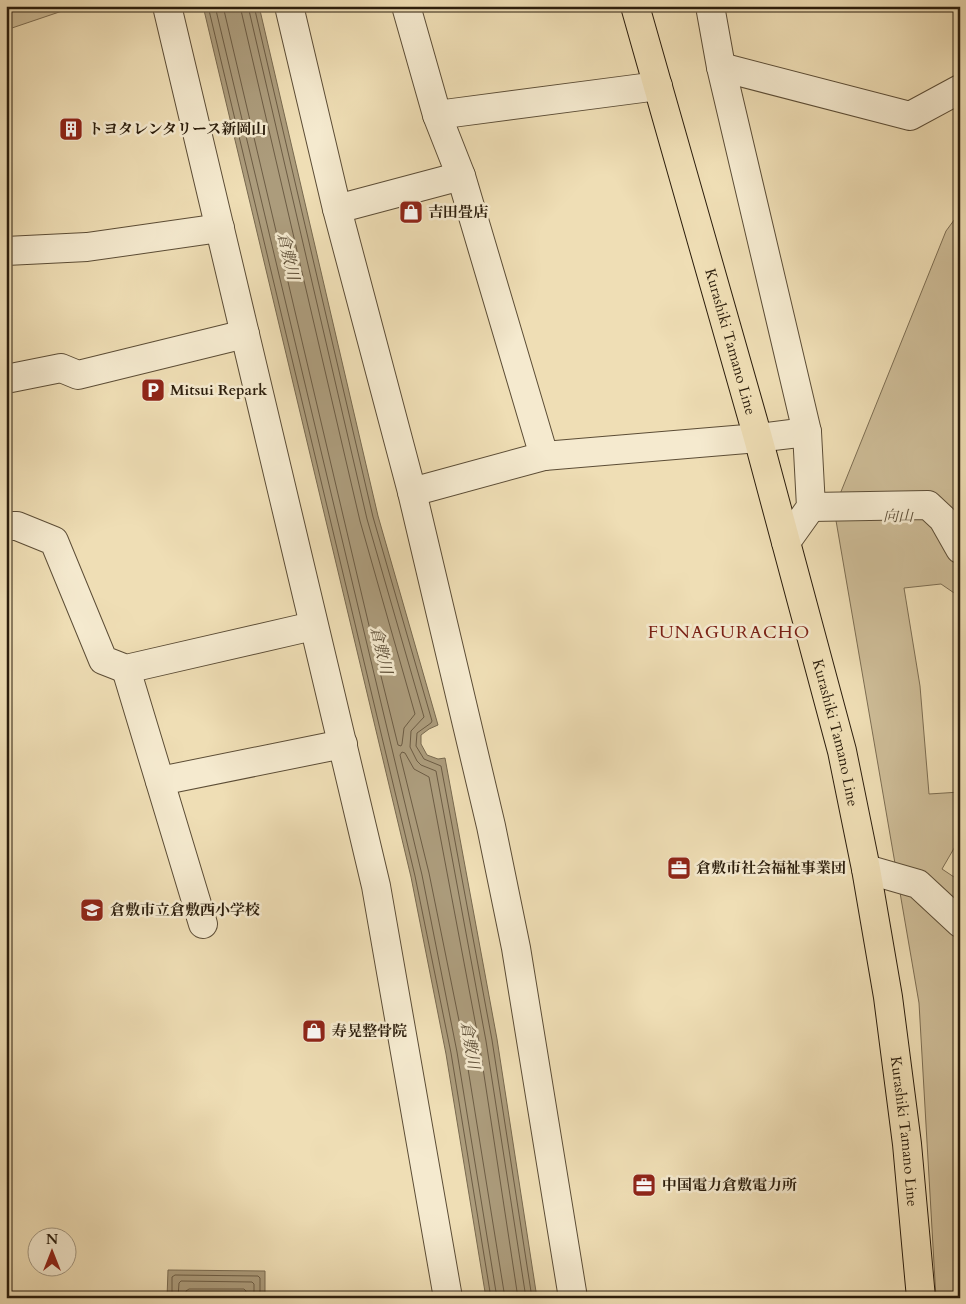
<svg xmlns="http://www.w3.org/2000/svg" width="966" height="1304" font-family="Cardo,'Noto Serif JP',serif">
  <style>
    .green { fill: #cebd98; stroke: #7c6d52 }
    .water { fill: #ac9c7c; stroke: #78694f }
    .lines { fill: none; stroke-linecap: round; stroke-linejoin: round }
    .shore { stroke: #6c5c44; stroke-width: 1 }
    .minor-casing { stroke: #5c4d36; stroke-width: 30 }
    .tertiary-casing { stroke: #5c4d36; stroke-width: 30 }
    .primary-casing { stroke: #2b1d0c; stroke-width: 30 }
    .minor { stroke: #f5eacf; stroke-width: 28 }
    .tertiary { stroke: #f5eacf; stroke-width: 28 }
    .primary { stroke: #efdeb5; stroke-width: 28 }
    .labels { text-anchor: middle; stroke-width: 5; stroke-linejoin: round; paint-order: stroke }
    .poi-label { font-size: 15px; font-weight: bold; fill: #2b1d0c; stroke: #f5eacf; text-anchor: start }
    .street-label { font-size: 15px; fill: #2b1d0c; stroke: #f5eacf }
    .park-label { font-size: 15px; font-style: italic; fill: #5c4d36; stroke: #f5eacf }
    .water-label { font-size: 16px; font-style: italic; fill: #5f5039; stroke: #f5eacf }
    .quarter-label { font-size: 18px; letter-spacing: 1px; fill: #7a1f14; stroke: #f5eacf }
  </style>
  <rect width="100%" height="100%" fill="#efdeb5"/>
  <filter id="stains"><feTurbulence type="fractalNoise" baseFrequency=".004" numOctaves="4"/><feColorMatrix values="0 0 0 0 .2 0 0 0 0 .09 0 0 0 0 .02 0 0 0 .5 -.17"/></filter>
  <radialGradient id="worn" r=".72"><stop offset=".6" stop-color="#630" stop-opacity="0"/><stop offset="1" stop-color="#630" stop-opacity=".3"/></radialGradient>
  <g class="green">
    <polygon points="6,6 77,6 6,30"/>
    <polygon points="960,212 960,597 941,584 904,588 920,686 929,794 960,792 960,838 942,869 960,881 960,1298 936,1298 919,1003 834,509 946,231"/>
  </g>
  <g class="water">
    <polygon points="203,6 259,6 378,516 438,725 429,729 421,735 421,744 427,755 438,759 445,758 497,1039 537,1298 486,1298 446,1054 411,877"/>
    <polygon points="168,1270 265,1271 265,1298 167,1298"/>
  </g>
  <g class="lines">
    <g class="shore">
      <polyline points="208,6 415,876 451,1053 491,1298"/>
      <polyline points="215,6 422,875 457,1052 497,1298"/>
      <polyline points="223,6 379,668 398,745 401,746 402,744 404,728 415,714 360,521 240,6"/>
      <polyline points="248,6 367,519 424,717 411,731 410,747 417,761 421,765 436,771 486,1041 526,1298"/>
      <polyline points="254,6 373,517 432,721 431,723 417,733 416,746 424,759 441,766 492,1040 532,1298"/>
      <polyline points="172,1298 172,1277 175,1275 258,1276 260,1278 260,1298"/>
      <polyline points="178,1298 179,1283 181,1281 252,1282 254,1284 254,1298"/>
      <polyline points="186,1298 186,1291 189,1289 244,1289 246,1291 246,1298"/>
      <polyline points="505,1298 465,1050 429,873 400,755 402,752 405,753 414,769 429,777 479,1042 518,1298"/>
    </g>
    <g class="minor-casing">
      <g id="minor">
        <polyline points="289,6 337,209 412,492 491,826 516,948 573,1298"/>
        <polyline points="406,6 437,115 461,176 544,456"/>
        <polyline points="721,67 910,116 960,89"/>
        <polyline points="437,115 658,86"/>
        <polyline points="337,209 461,176"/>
        <polyline points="6,251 87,247 220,228"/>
        <polyline points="6,379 61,368 78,375 245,334"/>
        <polyline points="412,492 544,456 758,438 807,432 721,67 710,6"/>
        <polyline points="811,507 928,505 943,519 960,549"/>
        <polyline points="6,526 17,526 54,541 103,660 126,669 313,626"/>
        <polyline points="786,542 811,507 807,432"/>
        <polyline points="126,669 203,924"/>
        <polyline points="160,781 343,744"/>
        <polyline points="866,869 918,884 960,923"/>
      </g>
    </g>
    <g class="tertiary-casing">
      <polyline id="tertiary" points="167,6 376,886 448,1298"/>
    </g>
    <g class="primary-casing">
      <g id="primary">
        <path id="s1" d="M635,6L758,438L842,751L866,869L888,997L907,1144L921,1298"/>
      </g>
    </g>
    <use href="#minor" class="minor"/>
    <use href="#tertiary" class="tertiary"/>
    <use href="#primary" class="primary"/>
  </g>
  <defs>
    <g id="building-square" transform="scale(1.25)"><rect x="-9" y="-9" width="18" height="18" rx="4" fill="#8f2418" stroke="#f5eacf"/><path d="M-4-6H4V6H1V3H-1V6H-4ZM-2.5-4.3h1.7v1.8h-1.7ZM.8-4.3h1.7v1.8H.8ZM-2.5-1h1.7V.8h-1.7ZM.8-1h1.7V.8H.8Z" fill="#fff"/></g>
    <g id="shop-square" transform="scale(1.25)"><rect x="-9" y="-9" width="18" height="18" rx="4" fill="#8f2418" stroke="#f5eacf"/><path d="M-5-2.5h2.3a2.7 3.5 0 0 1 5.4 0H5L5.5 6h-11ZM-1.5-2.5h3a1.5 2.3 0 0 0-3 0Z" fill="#fff"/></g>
    <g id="parking-square" transform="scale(1.25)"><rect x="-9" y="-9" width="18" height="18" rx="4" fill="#8f2418" stroke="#f5eacf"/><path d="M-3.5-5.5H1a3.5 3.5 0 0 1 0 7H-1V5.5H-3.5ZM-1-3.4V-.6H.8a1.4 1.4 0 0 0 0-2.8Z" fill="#fff"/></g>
    <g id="office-square" transform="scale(1.25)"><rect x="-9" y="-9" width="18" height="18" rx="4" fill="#8f2418" stroke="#f5eacf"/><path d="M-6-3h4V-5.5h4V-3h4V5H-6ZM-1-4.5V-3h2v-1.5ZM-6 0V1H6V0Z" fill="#fff"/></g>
    <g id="school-square" transform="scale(1.25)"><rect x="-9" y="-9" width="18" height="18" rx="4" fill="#8f2418" stroke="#f5eacf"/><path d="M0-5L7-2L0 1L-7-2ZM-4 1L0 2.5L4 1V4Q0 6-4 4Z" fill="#fff"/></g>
  </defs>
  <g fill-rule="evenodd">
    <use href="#building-square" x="71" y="129"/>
    <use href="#shop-square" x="411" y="212"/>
    <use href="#parking-square" x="153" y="390"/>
    <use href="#office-square" x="679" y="868"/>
    <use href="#school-square" x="92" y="910"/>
    <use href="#shop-square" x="314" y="1031"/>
    <use href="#office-square" x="644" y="1185"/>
  </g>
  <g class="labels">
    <g class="poi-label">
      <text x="88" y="134">トヨタレンタリース新岡山</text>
      <text x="428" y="217">吉田畳店</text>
      <text x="170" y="395">Mitsui Repark</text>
      <text x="696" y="873">倉敷市社会福祉事業団</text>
      <text x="110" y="915">倉敷市立倉敷西小学校</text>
      <text x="332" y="1036">寿晃整骨院</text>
      <text x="662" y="1190">中国電力倉敷電力所</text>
    </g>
    <g class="street-label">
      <text dy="5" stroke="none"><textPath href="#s1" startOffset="349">Kurashiki Tamano Line</textPath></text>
      <text dy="5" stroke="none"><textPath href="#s1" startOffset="754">Kurashiki Tamano Line</textPath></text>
      <text dy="5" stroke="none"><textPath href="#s1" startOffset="1159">Kurashiki Tamano Line</textPath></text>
    </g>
    <g class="park-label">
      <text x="898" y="521">向山</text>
    </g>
    <g class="water-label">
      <text transform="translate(289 256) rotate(77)" y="6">倉敷川</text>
      <text transform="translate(382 650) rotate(77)" y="6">倉敷川</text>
      <text transform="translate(471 1045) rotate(81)" y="6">倉敷川</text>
    </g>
    <g class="quarter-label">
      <text x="729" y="638">FUNAGURACHO</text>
    </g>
  </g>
  <rect width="966" height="1304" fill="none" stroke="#efdeb5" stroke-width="25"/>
  <rect x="8" y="8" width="951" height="1289" fill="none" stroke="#2b1d0c" stroke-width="2.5"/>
  <rect x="12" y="12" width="941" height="1279" fill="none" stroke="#2b1d0c"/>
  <g transform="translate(52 1252)"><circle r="24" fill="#f5eacf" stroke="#a49881"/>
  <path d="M0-4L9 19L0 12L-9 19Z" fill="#8f2418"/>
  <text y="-8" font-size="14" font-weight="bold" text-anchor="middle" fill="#2b1d0c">N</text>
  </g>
  <rect width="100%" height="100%" filter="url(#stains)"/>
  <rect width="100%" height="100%" fill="url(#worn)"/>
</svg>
